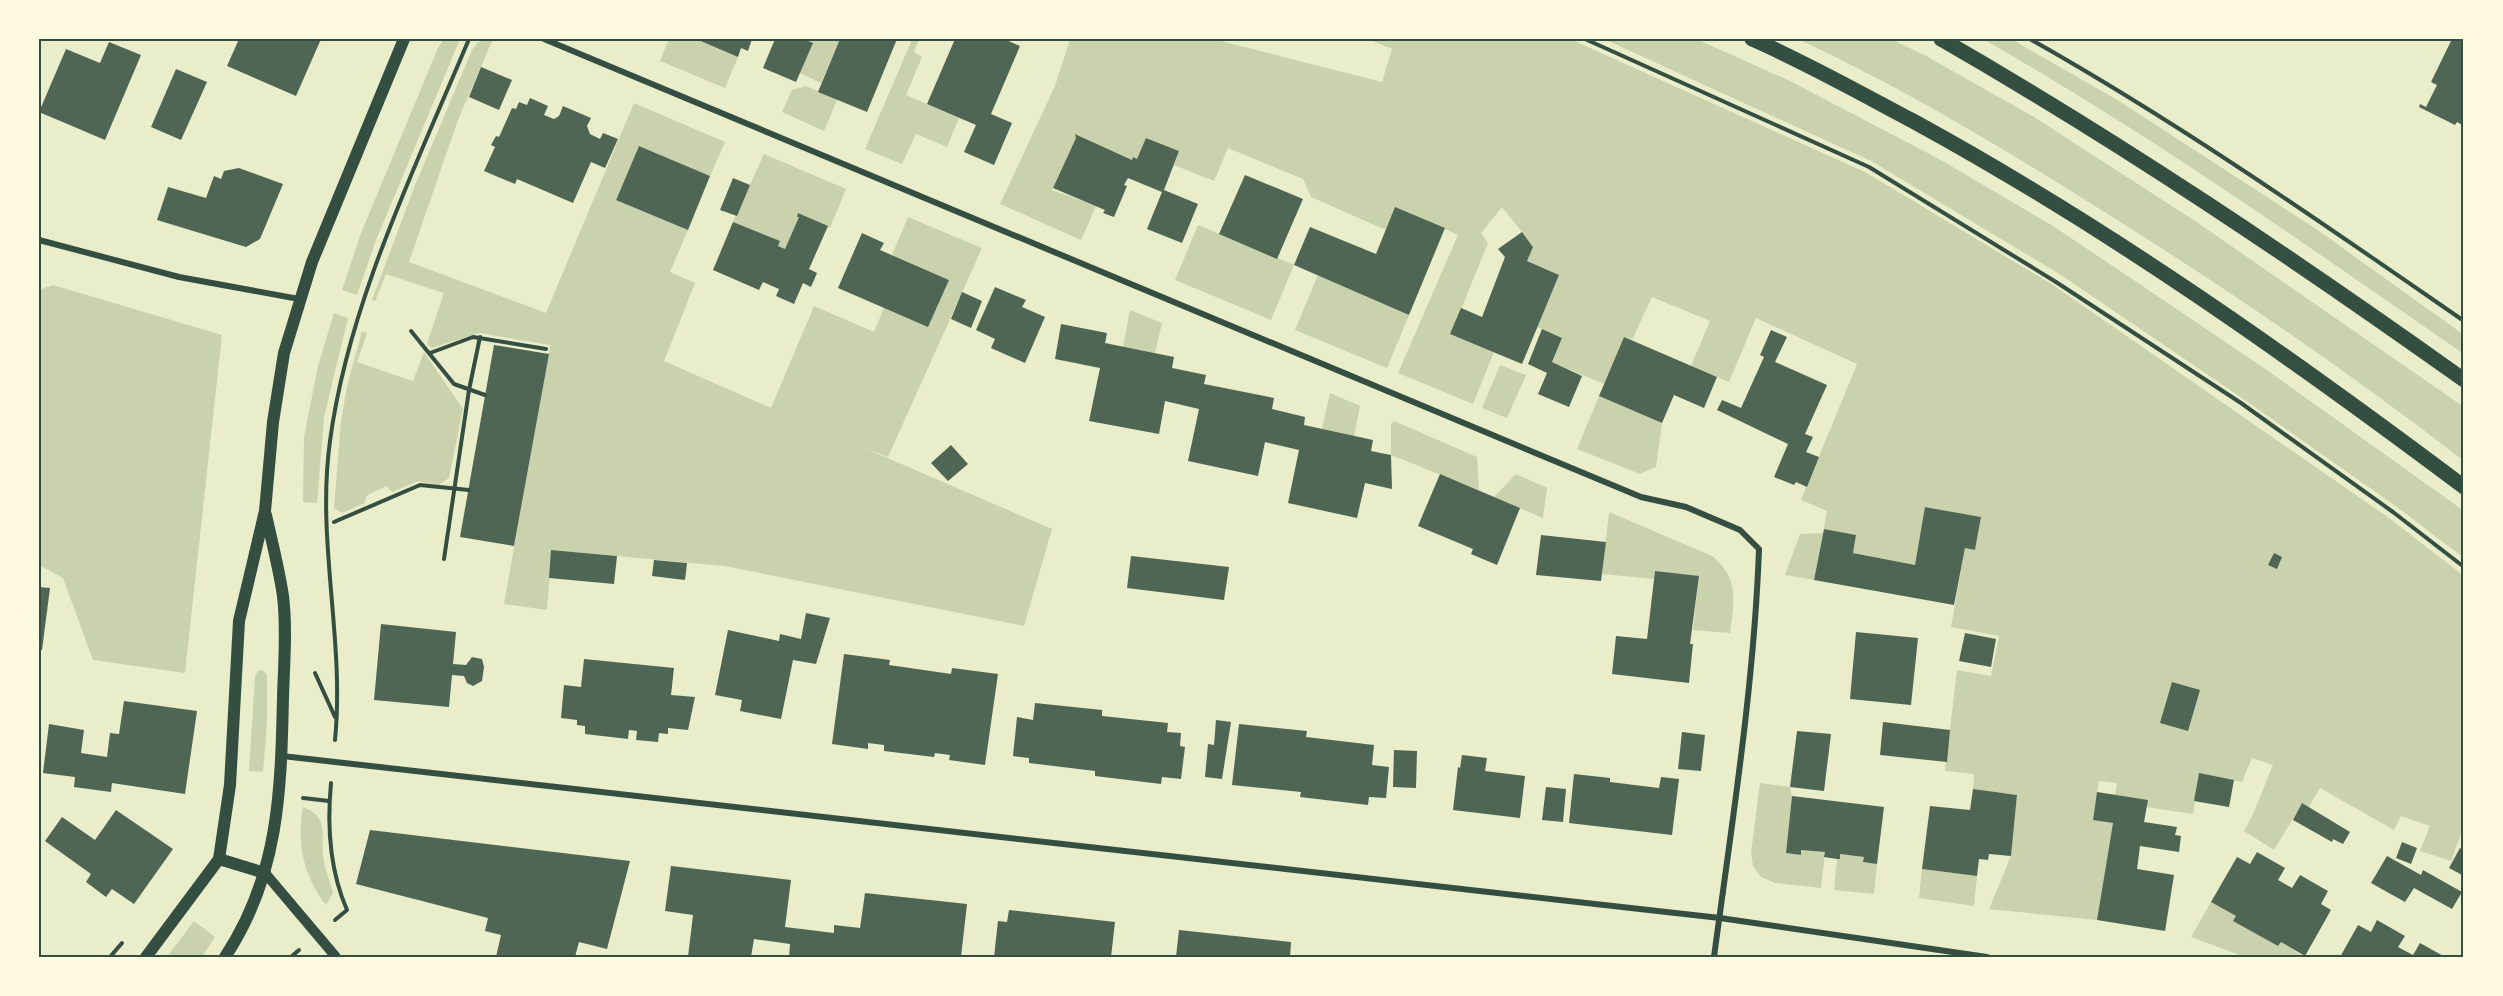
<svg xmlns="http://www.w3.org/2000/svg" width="2503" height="996" font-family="'Archivo Narrow',sans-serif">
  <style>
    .green { fill: #cad2ad }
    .building { fill: #4f6655 }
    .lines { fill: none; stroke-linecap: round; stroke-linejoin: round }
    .path { stroke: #344e41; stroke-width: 4 }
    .minor { stroke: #344e41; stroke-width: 6 }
    .tertiary { stroke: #344e41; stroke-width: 10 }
    .secondary { stroke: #344e41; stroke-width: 12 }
    .primary { stroke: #344e41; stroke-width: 15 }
    .neatline { fill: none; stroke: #344e41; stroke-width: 2 }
  </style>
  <rect width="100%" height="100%" fill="#e9edc9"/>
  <g class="green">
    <polygon points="444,39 460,39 376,240 357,295 342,290 361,233 438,48"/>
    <polygon points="484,39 492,41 458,120 409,262 546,313 634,103 725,142 710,176 639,146 616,199 688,230 670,272 695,283 664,361 771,408 814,306 874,332 884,308 949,280 892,255 908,217 982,248 888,457 862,447 1052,529 1024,626 725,566 552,550 547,610 504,604 550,345 479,333 432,348 427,344 444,293 386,274 375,301 372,300 414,188 472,50 477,43"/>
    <polygon points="669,39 696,39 738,57 725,88 660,61"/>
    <polygon points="803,39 840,39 821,83 800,73"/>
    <polygon points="907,39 919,39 914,52 922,57 906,95 959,118 947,147 916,134 902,164 865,149 911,42"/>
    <polygon points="1070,39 1213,39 1382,82 1392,49 1368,39 1570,39 1865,172 2053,285 2389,518 2464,576 2464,826 2451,861 2420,851 2430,826 2401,816 2394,830 2320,788 2309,807 2302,804 2274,850 2244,831 2254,812 2273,765 2252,758 2242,782 2199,774 2193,814 2146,807 2147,800 2115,795 2117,783 2099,781 2093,819 2113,823 2097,920 1989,909 2011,856 2017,795 1973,789 1974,774 1945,771 1957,670 1991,676 1999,636 1951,627 1965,548 1975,550 1981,517 1926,507 1915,565 1853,553 1856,535 1824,529 1827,511 1801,500 1857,364 1756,318 1729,382 1691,366 1710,321 1652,297 1632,340 1624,337 1604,384 1552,362 1562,338 1537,327 1559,275 1527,261 1533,246 1502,207 1481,233 1488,243 1451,334 1494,352 1473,404 1398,373 1458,235 1396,208 1386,230 1311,197 1303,179 1228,148 1214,181 1174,165 1179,151 1147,138 1137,159 1133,157 1132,160 1076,134 1076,138 1052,190 1096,206 1081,240 1000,204 1055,86"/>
    <polygon points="1604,39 1696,39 1788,80 1939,159 2053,226 2150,291 2261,366 2464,511 2464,558 2397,507 2242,398 2061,275 1871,161"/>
    <path d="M1798,39H1891L1926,56L2034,117L2195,221L2464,407V461C2349,372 2229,290 2106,213C2006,150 1905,89 1798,39Z"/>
    <path d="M1983,39H2011L2119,101L2319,231L2464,335V354C2306,245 2150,134 1983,39Z"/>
    <polygon points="806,86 837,100 824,131 782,112 792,90"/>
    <polygon points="764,154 846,189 830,228 798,214 799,217 785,249 778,246 779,241 733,222"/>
    <polygon points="1198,225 1294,265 1271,320 1175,280"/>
    <polygon points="1318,275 1409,315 1387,368 1295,330"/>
    <polygon points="53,285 222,335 185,673 93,660 63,578 39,565 39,290"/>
    <polygon points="1130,310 1162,323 1155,353 1123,347"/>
    <polygon points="334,313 348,318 324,417 317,503 303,502 304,437 318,366"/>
    <polygon points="362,331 367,333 357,362 413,381 424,352 463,409 449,478 438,485 419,481 392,492 386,486 366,496 365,503 342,513 334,508 341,420 348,382"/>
    <polygon points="1500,365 1526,375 1507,418 1482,408"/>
    <polygon points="1330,393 1360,406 1354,436 1322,429"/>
    <polygon points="1599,396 1662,423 1656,467 1640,474 1577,449"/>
    <polygon points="1394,421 1477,457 1479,490 1391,455 1391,424"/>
    <polygon points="1516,474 1547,488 1543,518 1494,497"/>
    <path d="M1609,512L1712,556C1740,579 1734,601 1730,633L1693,630L1699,577L1655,571L1654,579L1602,574Z"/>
    <polygon points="1823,533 1814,580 1785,575 1800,534"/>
    <polygon points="262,670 267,674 267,723 263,772 249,771 255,676 258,671"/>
    <polygon points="1760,783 1790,787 1792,796 1786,853 1801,855 1801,850 1825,852 1821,888 1775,883 1761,877 1753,866 1751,853"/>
    <path d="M303,807C329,817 321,832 323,855C324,867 330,881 333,893L326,905C304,877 296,842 303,807Z"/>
    <polygon points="1840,854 1864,857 1877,864 1874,894 1834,890 1837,859 1840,859"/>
    <polygon points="1922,869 1977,876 1974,906 1919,898"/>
    <polygon points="2211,902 2236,916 2234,921 2278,946 2281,942 2304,957 2245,957 2191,937"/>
    <polygon points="194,921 215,937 202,957 167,957"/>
  </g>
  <g class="building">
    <polygon points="239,39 321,39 296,96 227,66"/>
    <polygon points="696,39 752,39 748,51 741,48 738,57"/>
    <polygon points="775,39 803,39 813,43 796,82 763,68"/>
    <polygon points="840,39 897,39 867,112 818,92"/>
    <polygon points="955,39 1004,39 1020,46 991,114 1012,123 994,165 964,152 976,125 927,104"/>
    <polygon points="2452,39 2464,39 2464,126 2457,122 2455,125 2419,107 2420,104 2426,107 2437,85 2431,82"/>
    <polygon points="109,42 141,55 105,140 39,112 66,49 100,63"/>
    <polygon points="481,67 512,80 499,110 469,97"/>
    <polygon points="176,69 207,82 181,140 151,127"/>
    <polygon points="530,98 548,106 544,115 554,119 559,116 563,106 591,118 587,126 590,134 600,139 603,133 618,139 605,168 591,162 573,203 517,179 515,184 484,171 495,147 491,145 496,136 499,137 512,108 516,109 519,102 527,105"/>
    <polygon points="1075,134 1132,160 1133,157 1137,159 1146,138 1179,151 1164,190 1198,204 1182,243 1147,229 1162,192 1128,178 1124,185 1127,186 1114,217 1103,213 1105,210 1053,188 1076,138"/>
    <polygon points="639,146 710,176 688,230 616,200"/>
    <polygon points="239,168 283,184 260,239 246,247 157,220 168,187 206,198 214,176 221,179 224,171"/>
    <polygon points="1245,175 1303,199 1277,259 1219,234"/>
    <polygon points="733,178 750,185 737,216 720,210"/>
    <polygon points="1395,207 1445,228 1409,315 1294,265 1310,227 1376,254"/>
    <polygon points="798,213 828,226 809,269 817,273 811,287 803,283 794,304 776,296 779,289 763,282 759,290 713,270 733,222 780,241 778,246 785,249 799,217 797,217"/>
    <polygon points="1522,232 1533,247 1527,261 1559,275 1522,364 1450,334 1461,308 1482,317 1505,257 1498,249"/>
    <polygon points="862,233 884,243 880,250 949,280 928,327 838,288"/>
    <polygon points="995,287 1026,300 1022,307 1045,317 1025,363 991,348 995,339 976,330"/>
    <polygon points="962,292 982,301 971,328 951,319"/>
    <polygon points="1061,324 1107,333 1105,343 1174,357 1172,368 1206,375 1204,384 1274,398 1272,409 1305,417 1304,425 1373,440 1371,451 1391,455 1392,489 1365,483 1357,518 1288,503 1299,450 1265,442 1258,476 1188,461 1199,409 1165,401 1159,434 1089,421 1100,368 1055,359"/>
    <polygon points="1542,329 1562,338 1552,362 1582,376 1569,407 1538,394 1547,373 1528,364"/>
    <polygon points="1771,330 1787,337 1775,362 1827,385 1805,434 1813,437 1806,452 1819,457 1807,487 1796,482 1794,485 1774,477 1788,444 1717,410 1722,400 1741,408 1764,357 1760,355"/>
    <polygon points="1624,337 1717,377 1704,408 1674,395 1662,423 1599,396"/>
    <polygon points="494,345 549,354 514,546 460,537"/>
    <polygon points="951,445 968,464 948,481 931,463"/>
    <polygon points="1440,474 1520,508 1497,565 1471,554 1473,549 1418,526"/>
    <polygon points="1925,507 1981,517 1975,550 1965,548 1954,605 1814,580 1824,529 1856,535 1853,553 1915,565"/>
    <polygon points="1541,535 1606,542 1601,581 1536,575"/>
    <polygon points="551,550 617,556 614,584 549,578"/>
    <polygon points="2274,553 2282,557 2277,569 2268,565"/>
    <polygon points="1131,556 1229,567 1224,600 1127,588"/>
    <polygon points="654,560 687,563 685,580 652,576"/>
    <polygon points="1655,571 1699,576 1690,644 1693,644 1689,683 1612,674 1616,636 1647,639"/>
    <polygon points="39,587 50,588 42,650 39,650"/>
    <polygon points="806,613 830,618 816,664 793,660 781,719 740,711 742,700 715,695 728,630 779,641 780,634 801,639"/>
    <polygon points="381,624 456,632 453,664 466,665 472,657 482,659 484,667 482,681 473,686 467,683 464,676 452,675 449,707 374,700"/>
    <polygon points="1856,632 1918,638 1911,705 1850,699"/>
    <polygon points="1965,633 1996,639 1991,667 1959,661"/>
    <polygon points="844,654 890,660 889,665 951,674 952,668 998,674 985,765 949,760 950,755 935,753 934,757 884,751 884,745 868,743 868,749 832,744"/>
    <polygon points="584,659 674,668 671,695 695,697 688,730 668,728 668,734 659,733 658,742 636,740 637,731 629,730 628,739 585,734 585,726 577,725 577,720 561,718 564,685 581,687"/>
    <polygon points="2172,682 2200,690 2188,731 2160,723"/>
    <polygon points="124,701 197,711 185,794 112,783 111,792 74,787 75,777 43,773 49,724 84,730 81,753 107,757 110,733 119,734"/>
    <polygon points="1035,703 1102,710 1102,716 1168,723 1167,732 1181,733 1180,746 1185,747 1181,779 1162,777 1161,784 1095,776 1095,771 1029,763 1029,758 1013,756 1017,717 1033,720"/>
    <polygon points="1216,720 1231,722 1222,779 1205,777 1208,744 1214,745"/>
    <polygon points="1883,722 1950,730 1947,762 1880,755"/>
    <polygon points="1239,724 1307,731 1306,737 1374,745 1372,765 1389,767 1386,798 1369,797 1368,805 1300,797 1301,792 1232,785"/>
    <polygon points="1797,731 1831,734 1824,791 1790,787"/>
    <polygon points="1682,732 1705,735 1701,771 1678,769"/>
    <polygon points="1394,750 1417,751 1416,788 1393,787"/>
    <polygon points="1462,755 1487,758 1485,771 1525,776 1520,818 1453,810 1458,767 1460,768"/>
    <polygon points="2199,773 2234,780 2229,807 2194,801"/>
    <polygon points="1574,774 1610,778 1610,782 1659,788 1661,777 1679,779 1672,835 1569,823"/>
    <polygon points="1546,787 1566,789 1563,822 1542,820"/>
    <polygon points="1973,789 2017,795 2011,856 1989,854 1988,860 1979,859 1977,876 1922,869 1930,806 1970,810"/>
    <polygon points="2097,792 2148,800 2144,822 2177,827 2175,835 2181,836 2179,852 2140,846 2137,869 2174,875 2165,931 2097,920 2113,823 2093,820"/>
    <polygon points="1792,796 1884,807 1877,864 1863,862 1864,857 1840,854 1840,859 1837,859 1824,857 1825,852 1801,850 1801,855 1786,853"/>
    <polygon points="2302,803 2350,832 2343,844 2333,839 2332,842 2293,820"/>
    <polygon points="116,810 173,849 134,904 112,889 106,897 86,882 91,874 45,841 62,817 95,840"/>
    <polygon points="370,830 630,861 607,949 579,942 575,957 496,957 501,935 485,931 488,918 356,884"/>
    <polygon points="2402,842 2417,848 2411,864 2396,858"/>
    <polygon points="2460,848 2464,851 2464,876 2449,868"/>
    <polygon points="2257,852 2285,868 2278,880 2292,888 2300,875 2328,891 2321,904 2331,910 2305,956 2281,942 2278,946 2233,921 2236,916 2211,902 2237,857 2250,864"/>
    <polygon points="2387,856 2421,875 2423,870 2462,892 2452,909 2414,888 2405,902 2371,883"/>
    <polygon points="671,866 791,880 785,927 834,933 834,925 860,928 865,893 967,904 961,957 789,957 790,944 754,939 751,957 688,957 693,915 665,911"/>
    <polygon points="1009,910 1115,922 1111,957 994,957 998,921 1007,922"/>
    <polygon points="2377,920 2405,936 2398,947 2413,955 2420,943 2445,957 2340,957 2358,925 2371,932"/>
    <polygon points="1179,930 1291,942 1290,957 1176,957"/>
  </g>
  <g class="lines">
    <g class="path">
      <polyline points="1585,39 1869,167 2056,282 2241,403 2393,512 2464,567"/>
      <path d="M2030,39C2181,124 2322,223 2464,321"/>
      <polyline points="411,331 454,384 485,395"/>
      <polyline points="430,353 473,337 546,349"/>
      <polyline points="334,522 420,485 469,490"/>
      <polyline points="444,559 469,390 480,337"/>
      <polyline points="315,673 335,717"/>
      <path d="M335,740C345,640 316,541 330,441C348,304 416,166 469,39"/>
      <path d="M331,783C327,825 330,871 347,910L335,920"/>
      <polyline points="303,798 329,801"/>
      <polyline points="110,957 122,943"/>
      <polyline points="291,957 299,950"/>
    </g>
    <g class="minor">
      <path d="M544,39L1641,497L1686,507L1740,530L1759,549C1754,686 1732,822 1714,957"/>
      <polyline points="39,240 179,277 299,299"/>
      <polyline points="282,756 1720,918 1987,957"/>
    </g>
    <polyline class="tertiary" points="265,873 336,957"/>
    <g class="secondary">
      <polyline points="219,859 265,873"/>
      <polyline points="146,957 219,859 230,785 239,621 265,511 273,422 284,353 312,262 404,39"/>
      <path d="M225,957C279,876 281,791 283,697C284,664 287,628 283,596C279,569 272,542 266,515"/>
    </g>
    <g class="primary">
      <path d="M1752,39C1807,63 1860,93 1913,121C2107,227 2288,355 2464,487"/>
      <path d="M1941,39C2122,143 2294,259 2464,380"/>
    </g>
  </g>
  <rect width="2503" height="996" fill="none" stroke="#fefae0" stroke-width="81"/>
  <rect x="40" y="40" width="2422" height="916" class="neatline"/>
</svg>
